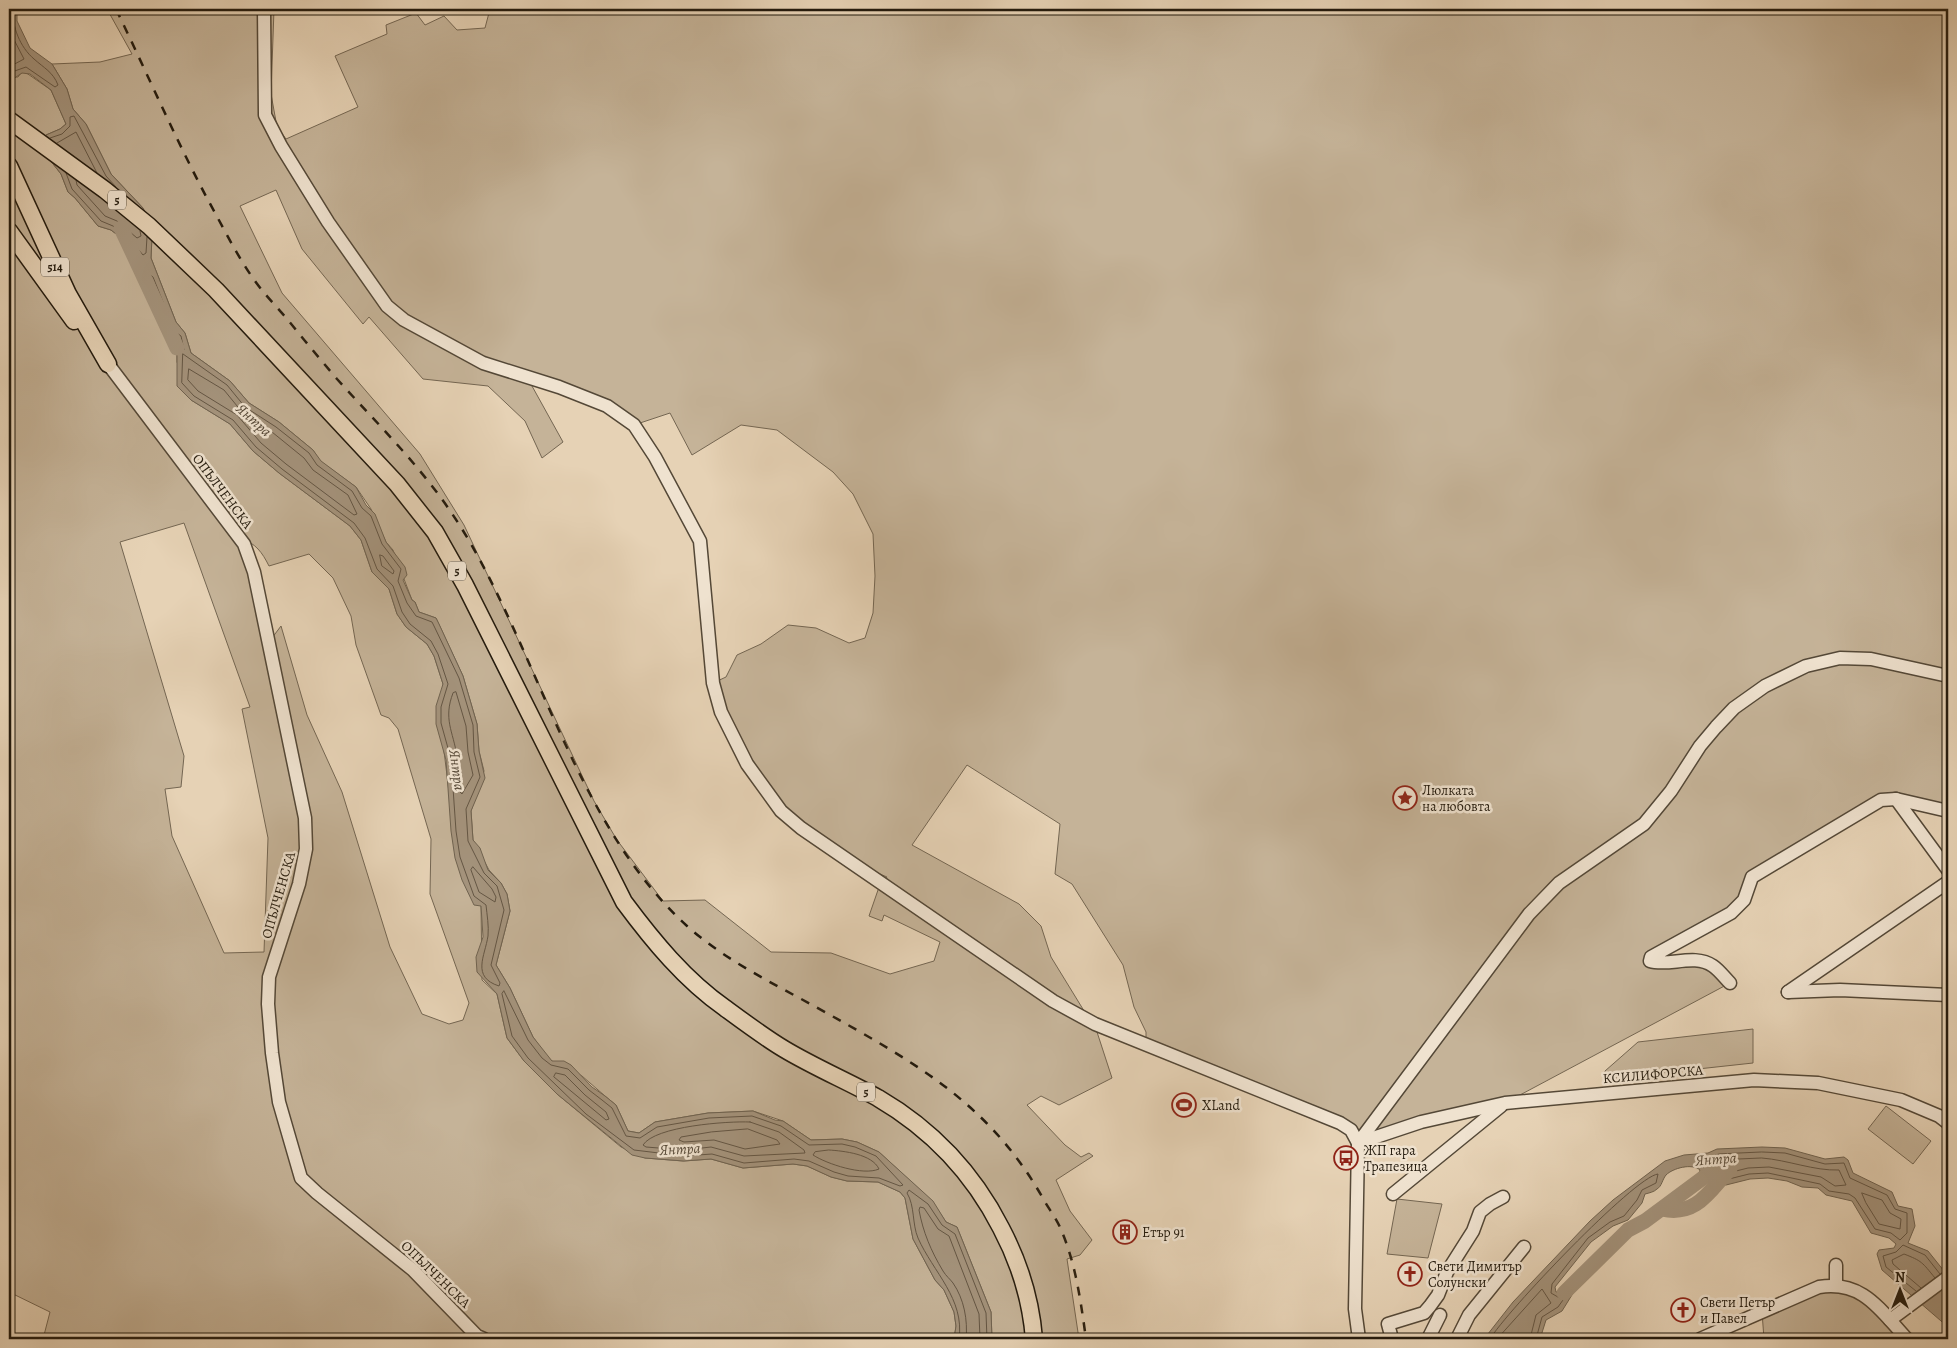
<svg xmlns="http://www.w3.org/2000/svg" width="1957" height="1348" font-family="Alegreya,serif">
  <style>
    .green { fill: #c5b398; stroke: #746652; fill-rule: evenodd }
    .water { fill: #a4937c; stroke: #706350 }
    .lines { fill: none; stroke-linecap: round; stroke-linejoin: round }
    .shore { stroke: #645644; stroke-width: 1 }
    .river { stroke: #a4937c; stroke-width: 15 }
    .minor-casing { stroke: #544837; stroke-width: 15 }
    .major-casing { stroke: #231a0d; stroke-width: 19 }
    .minor { stroke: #efe2cf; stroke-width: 12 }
    .major { stroke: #e6d2b5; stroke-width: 16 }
    .rail { stroke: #231a0d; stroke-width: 2.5; stroke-dasharray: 9 9; stroke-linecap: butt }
    .labels { text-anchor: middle; stroke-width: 5; stroke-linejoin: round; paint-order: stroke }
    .shield { fill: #efe2cf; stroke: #605647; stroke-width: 1 }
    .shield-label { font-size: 12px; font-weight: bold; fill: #231a0d }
    .street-label { font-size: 14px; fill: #231a0d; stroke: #efe2cf }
    .poi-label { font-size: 14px; fill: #231a0d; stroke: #efe2cf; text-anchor: start }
    .water-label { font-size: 15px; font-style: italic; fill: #574a39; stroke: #efe2cf }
  </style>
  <rect width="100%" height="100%" fill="#e6d2b5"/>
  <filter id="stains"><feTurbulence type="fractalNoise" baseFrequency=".004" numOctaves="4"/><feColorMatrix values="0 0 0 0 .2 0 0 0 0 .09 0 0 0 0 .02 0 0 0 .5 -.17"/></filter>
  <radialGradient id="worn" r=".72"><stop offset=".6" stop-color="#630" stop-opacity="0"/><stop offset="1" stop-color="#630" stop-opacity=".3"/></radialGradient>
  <g class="green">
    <path d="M107,9H274L271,94L277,127L286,139L358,107L335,56L387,34L386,25L416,13L425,25L444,16L457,30L485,28L490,9H1948V811L1896,799L1752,877L1744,900L1651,957L1693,960L1730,983L1505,1103L1358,1143L1351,1130L1146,1045V1032L1134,1007L1123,965L1072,884L1055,874L1060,824L967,765L912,845L1019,904L1041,926L1051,957L1097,1032L1112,1078L1059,1105L1041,1096L1027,1105L1065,1145L1081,1157L1089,1153L1093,1156L1056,1180L1070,1211L1092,1240L1080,1255L1067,1259L1079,1339H992L991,1312L957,1227L946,1222L932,1201L879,1152L857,1142L842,1139L811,1140L783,1121L753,1111L708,1113L655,1122L639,1133L628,1131L616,1105L605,1096L582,1076L552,1061L546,1055L533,1037L510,988L496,965L510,911L507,894L501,883L489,870L473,840L471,811L484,771L479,751L477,724L463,676L436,618L419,612L415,602L412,600L393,550L386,542L371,509L356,487L320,461L313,450L279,422L249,403L230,381L191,353L185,333L176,322L151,258L152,236L143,208L111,174L86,124L73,109L67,89L52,64L100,62L132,54ZM276,190L302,249L363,324L369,317L423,379L488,386L525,421L542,458L563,442L527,377L607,406L634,425L670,413L692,455L741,425L777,430L833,472L853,494L873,534L875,576L873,613L865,638L849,643L816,628L788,625L761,644L737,655L726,677L713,683L767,794L852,862L887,877L878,890L869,916L882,921L884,915L940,942L934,961L890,974L831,953L771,952L705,900L663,901L617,840L594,801L464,525L420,454L282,293L240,206Z"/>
    <path d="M25,72L51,90L66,124L60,129L46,135V155L61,174L68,192L75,198L98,226L111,230L124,240L133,252L159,313L168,321L167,342L177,353V362L191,400L230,424L253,451L279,473L350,526L361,540L372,572L389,589L397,614L406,627L427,644L434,656L443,684V743L451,808L481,905L482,980L497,994L507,1038L524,1061L557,1094L621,1147L645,1158L683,1161L711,1159L743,1168L793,1164L807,1166L831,1177L847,1181L878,1182L900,1192L905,1198L913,1239L935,1280L944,1290L954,1312L956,1326L954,1339H43L50,1312L9,1292V77H18L21,73ZM184,523L250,707L242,709L268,838L264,952L224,953L172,836L165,789L181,787L184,756L120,542ZM241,538C256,544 262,552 269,566L309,554L333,578L351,616L356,645L381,715L389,718L398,729L431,839L430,894L469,1003L463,1020L449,1024L422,1014L390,947L342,792L307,715L281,626L269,642Z"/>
    <polygon points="1753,1029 1753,1063 1606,1079 1605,1071 1638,1042"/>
    <polygon points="1886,1106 1931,1141 1913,1164 1868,1129"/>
    <polygon points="1397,1199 1442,1204 1428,1258 1387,1254"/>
    <polygon points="1819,1287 1854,1289 1907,1339 1764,1339 1762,1312"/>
  </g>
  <g class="water">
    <polygon points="9,9 17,9 17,21 30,48 52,64 67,89 73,109 86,124 111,174 143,208 149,219 152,236 151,258 176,322 185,333 191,353 230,381 249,403 279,422 313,450 321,461 356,487 366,505 375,514 386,542 405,567 407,575 403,580 412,600 415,602 419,612 436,618 439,624 463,676 477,724 479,751 485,778 471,811 473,840 480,848 488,870 501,883 507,894 510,911 496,965 510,988 533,1037 552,1061 564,1061 571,1065 592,1087 605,1096 616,1105 628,1131 639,1133 655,1122 708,1113 753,1111 775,1120 783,1121 811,1140 842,1139 857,1142 879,1152 933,1201 946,1222 957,1227 991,1312 992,1339 954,1339 956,1326 954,1312 944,1290 935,1280 913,1239 905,1198 900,1192 878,1182 847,1181 831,1177 807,1166 793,1164 743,1168 711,1159 684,1161 645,1158 632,1155 557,1094 524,1061 507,1038 497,994 477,972 476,957 483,937 481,906 474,905 462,880 455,858 451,831 446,760 436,724 436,706 443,684 434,656 427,644 406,627 397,614 389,589 372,572 361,540 350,526 279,473 253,451 230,424 191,400 177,386 177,353 167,342 168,321 153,303 141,267 133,252 124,240 111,230 98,226 75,198 68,192 61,174 46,155 43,139 46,135 60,129 66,124 51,90 30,74 22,73 13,79 9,78"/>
    <path d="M1762,1147L1785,1148L1825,1159L1844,1157L1848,1160L1853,1173L1892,1192L1898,1206L1912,1209L1915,1226L1908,1243L1928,1251L1948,1276V1327L1882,1270L1877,1254L1879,1250L1894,1248L1896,1244L1889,1238L1871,1233L1852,1201L1826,1195L1818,1188L1802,1187L1787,1181L1768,1178L1750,1179L1726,1185L1707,1181L1696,1184L1700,1170C1692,1163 1673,1168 1666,1175C1662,1180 1662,1186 1657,1189C1654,1192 1649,1193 1645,1194L1642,1203L1628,1220L1613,1226L1591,1242L1555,1287L1556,1292H1560L1576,1277L1580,1282L1562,1311L1546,1320L1540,1339H1484L1513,1302L1590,1221L1613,1200L1665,1161L1684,1155L1708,1153L1717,1149Z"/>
  </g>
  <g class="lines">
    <g class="shore">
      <polyline points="9,30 24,59 9,67"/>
      <path d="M9,73L26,67L55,87L58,85C53,72 44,68 34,59C20,47 12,27 13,9"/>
      <polyline points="50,138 62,134 70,126 70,117 74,116 106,176 116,187"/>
      <polyline points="57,143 76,132 97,173"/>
      <polyline points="66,173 72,189 101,221 113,226 127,236 143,255 146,253 147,237"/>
      <polyline points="76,180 77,185 105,216 117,221 137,238 141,236 140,231"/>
      <path d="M150,275L153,277L163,302L162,305C154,301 151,286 148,278Z"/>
      <polygon points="174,331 181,336 184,350 173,340"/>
      <path d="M183,354L227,385L245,407L276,427L309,453L317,465L352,491L362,508L371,516L382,544L401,569L398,581L407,603L416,616L432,622L434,626L459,678L473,725L474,752L480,777L466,809L468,841L484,873L497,886L504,910L491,965L500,983L499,986C471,977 485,956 488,936C489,926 487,915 486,905L474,896L460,857L456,831L451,759L441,723V707L448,684L438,654L431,641L410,624L402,612L393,586L377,569L365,538L354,523L282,469L256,447L233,420L194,396L182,383Z"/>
      <polygon points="189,369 224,390 242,412 272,432 304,458 313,470 348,495 357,514 354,515 286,464 261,443 237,415 198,391 188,380"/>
      <polygon points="380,555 383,556 394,571 393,574 382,566"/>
      <path d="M456,692L466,726L468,752L473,775L462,794L460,792C458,780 459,768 457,756C453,731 443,719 453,693Z"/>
      <polygon points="473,867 492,889 496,897 495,902 479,892 471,870"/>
      <polygon points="504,991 528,1040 542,1058 551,1065 568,1069 589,1090 602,1100 612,1108 626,1136 640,1138 657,1127 709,1118 752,1116 781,1126 809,1145 842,1144 855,1147 876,1156 903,1185 900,1186 879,1178 848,1176 834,1172 809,1161 794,1159 744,1163 712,1154 684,1156 634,1150 586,1114 528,1058 512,1036 502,994"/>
      <polygon points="556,1073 565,1075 585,1095 606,1112 609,1119 606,1120 554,1077"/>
      <path d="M750,1122L779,1132L804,1150L805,1153L744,1156L711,1147L684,1150L646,1147L643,1145C655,1126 728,1121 750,1122Z"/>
      <polygon points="748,1129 777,1140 780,1144 745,1149 714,1140 684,1142 679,1140 681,1137 711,1132"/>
      <path d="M829,1150C844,1151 872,1154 879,1169C863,1176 827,1164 813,1155L815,1152Z"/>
      <polygon points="1762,1152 1785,1153 1825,1164 1844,1163 1850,1178 1887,1195 1895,1209 1907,1213 1907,1233 1900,1240 1891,1233 1875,1229 1855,1198 1849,1194 1829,1191 1820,1184 1768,1173 1749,1174 1725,1180 1706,1176 1704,1168 1699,1162 1701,1159 1719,1154"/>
      <path d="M1762,1158C1788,1160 1814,1171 1839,1170L1846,1185L1835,1186L1821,1177L1769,1167L1748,1168L1724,1174L1712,1170L1710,1166L1720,1160Z"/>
      <polygon points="1862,1193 1882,1200 1890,1213 1901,1219 1900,1229 1879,1224 1866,1203"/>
      <path d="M1921,1288L1893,1264L1892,1260L1904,1254C1922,1261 1922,1262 1935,1278"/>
      <polyline points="1916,1291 1886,1267 1883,1256 1896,1252 1903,1245 1925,1255 1940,1274"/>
      <path d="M959,1339C965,1299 933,1272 918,1238C912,1224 915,1206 907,1193L909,1190L928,1204L942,1225L955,1234L986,1313L987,1339"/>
      <path d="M966,1339C968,1320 964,1299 953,1283C950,1279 946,1276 943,1271C931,1251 923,1232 919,1210L920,1207L924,1208L938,1229L949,1236L979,1314L980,1339"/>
      <path d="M1490,1339C1505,1313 1634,1177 1658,1174L1656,1183L1642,1190L1637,1200L1624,1216L1610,1222L1588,1238L1552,1284L1551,1293L1563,1300L1558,1307L1542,1317L1536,1339"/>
      <polyline points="1497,1339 1542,1289 1551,1303 1536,1315 1530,1339"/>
    </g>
    <g class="river">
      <polyline points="121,228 177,348"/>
      <path d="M1662,1209C1697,1217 1710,1190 1730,1169"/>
      <polyline points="1564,1293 1628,1230 1645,1221 1711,1172"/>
    </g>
    <g class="minor-casing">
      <g id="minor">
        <polyline points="264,9 265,115 281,146 328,222 387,306 404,320 483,363 559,387 607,406 634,425 655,457 700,541 713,683 721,712 747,764 781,811 801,828 1053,1001 1095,1024 1340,1123 1351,1130 1358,1143 1355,1309 1359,1339"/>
        <polyline points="108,364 244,544 254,572 305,818 306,849 299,884 269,977 268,1004 272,1053 279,1102 301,1178 317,1193 413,1270 477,1336 484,1339"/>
        <polyline points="1896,799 1948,870"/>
        <path d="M1730,983C1725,978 1719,970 1713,966C1694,953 1669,967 1650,961L1651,957L1731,913L1744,900L1752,877L1881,800L1896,799L1948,811"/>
        <polyline points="1788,992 1948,882"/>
        <polyline points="1788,992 1840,990 1948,995"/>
        <polyline points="1358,1143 1529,914 1559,883 1644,824 1671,791 1700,746 1716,727 1734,708 1765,686 1806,666 1840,658 1871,659 1948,676"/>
        <polyline points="1358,1143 1421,1122 1505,1103 1754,1080 1818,1083 1901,1100 1939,1116 1948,1123"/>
        <polyline points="1393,1194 1501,1106"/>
        <polyline points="1836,1284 1836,1265"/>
        <polyline points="1890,1320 1948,1277"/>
        <polyline points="1392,1339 1388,1324 1424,1313 1430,1306 1438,1295 1447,1272 1473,1231 1480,1212 1490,1204 1503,1197"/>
        <polyline points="1428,1339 1440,1315"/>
        <polyline points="1457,1339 1469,1315 1524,1247"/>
        <path d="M1700,1339L1819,1287C1863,1280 1880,1310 1907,1339"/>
      </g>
    </g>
    <g class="major-casing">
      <g id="major">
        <path d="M9,120L105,190L149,226L216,290L397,484L435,532L465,585L624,902C653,941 685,980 725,1008C744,1022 764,1037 784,1049C814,1067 847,1081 878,1098C931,1129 973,1173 1001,1228C1019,1262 1031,1301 1034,1339"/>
        <polyline points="9,166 68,294 108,364"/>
        <polyline points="9,231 74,321"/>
      </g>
    </g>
    <use href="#minor" class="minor"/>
    <use href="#major" class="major"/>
    <path class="rail" d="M116,9C147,73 175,138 208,200C223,227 237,256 255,281C265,295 277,307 288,320C304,340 320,359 337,379C382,429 426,471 462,529C539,654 576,825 687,926C725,960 772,983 816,1007C912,1061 990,1102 1045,1202C1051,1212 1058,1221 1062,1232C1076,1265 1081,1303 1086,1339"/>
  </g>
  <defs>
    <g id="sight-ring" transform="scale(1.25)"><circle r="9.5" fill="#efe2cf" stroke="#8f2418" stroke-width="1.5"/><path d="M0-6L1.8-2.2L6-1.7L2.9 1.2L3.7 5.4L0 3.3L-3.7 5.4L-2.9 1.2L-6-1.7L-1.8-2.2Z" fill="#8f2418"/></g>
    <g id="stadium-ring" transform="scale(1.25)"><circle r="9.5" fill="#efe2cf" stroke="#8f2418" stroke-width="1.5"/><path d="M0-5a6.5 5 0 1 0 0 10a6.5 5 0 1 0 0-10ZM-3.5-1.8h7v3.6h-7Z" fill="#8f2418"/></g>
    <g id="bus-ring" transform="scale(1.25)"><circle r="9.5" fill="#efe2cf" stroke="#8f2418" stroke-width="1.5"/><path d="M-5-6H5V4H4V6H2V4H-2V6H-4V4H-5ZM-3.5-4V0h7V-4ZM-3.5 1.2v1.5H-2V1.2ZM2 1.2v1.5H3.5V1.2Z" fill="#8f2418"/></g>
    <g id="building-ring" transform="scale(1.25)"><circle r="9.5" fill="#efe2cf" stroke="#8f2418" stroke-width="1.5"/><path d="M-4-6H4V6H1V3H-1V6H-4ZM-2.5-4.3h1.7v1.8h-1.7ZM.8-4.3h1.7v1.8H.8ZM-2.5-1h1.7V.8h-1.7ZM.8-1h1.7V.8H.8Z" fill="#8f2418"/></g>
    <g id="church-ring" transform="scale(1.25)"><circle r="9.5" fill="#efe2cf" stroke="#8f2418" stroke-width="1.5"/><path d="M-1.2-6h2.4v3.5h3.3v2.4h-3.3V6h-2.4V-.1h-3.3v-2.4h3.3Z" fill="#8f2418"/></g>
  </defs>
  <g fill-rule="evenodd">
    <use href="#sight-ring" x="1405" y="798"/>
    <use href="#stadium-ring" x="1184" y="1105"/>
    <use href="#bus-ring" x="1346" y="1158"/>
    <use href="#building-ring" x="1125" y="1232"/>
    <use href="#church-ring" x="1410" y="1274"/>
    <use href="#church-ring" x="1683" y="1310"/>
  </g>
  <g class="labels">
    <g class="shield">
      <rect x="108" y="190.5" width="18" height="19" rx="4"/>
      <rect x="41" y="257.5" width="28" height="19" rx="4"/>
      <rect x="448" y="561.5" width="18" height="19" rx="4"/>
      <rect x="857" y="1082.5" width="18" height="19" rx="4"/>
    </g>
    <g class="shield-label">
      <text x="117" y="204">5</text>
      <text x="55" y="271">514</text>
      <text x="457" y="575">5</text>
      <text x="866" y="1096">5</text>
    </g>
    <g class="street-label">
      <text transform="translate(223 491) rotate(53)" y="5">ОПЪЛЧЕНСКА</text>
      <text transform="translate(278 895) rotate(-74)" y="5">ОПЪЛЧЕНСКА</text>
      <text transform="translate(1653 1074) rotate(-5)" y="5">КСИЛИФОРСКА</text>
      <text transform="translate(436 1274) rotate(44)" y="5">ОПЪЛЧЕНСКА</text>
    </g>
    <g class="poi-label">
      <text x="1422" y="795">Люлката<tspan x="1422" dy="16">на любовта</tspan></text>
      <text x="1202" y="1110">XLand</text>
      <text x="1364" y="1155">ЖП гара<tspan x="1364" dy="16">Трапезица</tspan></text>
      <text x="1142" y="1237">Етър 91</text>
      <text x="1428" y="1271">Свети Димитър<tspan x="1428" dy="16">Солунски</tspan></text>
      <text x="1700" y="1307">Свети Петър<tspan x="1700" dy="16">и Павел</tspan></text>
    </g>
    <g class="water-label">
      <text transform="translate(254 420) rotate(42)" y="5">Янтра</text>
      <text transform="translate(457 770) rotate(82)" y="5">Янтра</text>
      <text transform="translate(680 1149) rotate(-3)" y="5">Янтра</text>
      <text transform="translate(1716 1159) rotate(-4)" y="5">Янтра</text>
    </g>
  </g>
  <rect width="1957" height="1348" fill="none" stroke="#e6d2b5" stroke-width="30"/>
  <rect x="10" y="10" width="1937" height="1328" fill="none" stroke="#231a0d" stroke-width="2.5"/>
  <rect x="15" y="15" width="1927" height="1318" fill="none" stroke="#231a0d"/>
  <g transform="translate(1900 1290)" stroke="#efe2cf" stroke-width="4" paint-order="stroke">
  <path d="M0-4L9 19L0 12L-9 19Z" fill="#231a0d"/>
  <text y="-8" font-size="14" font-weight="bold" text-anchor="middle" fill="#231a0d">N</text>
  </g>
  <rect width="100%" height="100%" filter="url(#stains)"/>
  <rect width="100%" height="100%" fill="url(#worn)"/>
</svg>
